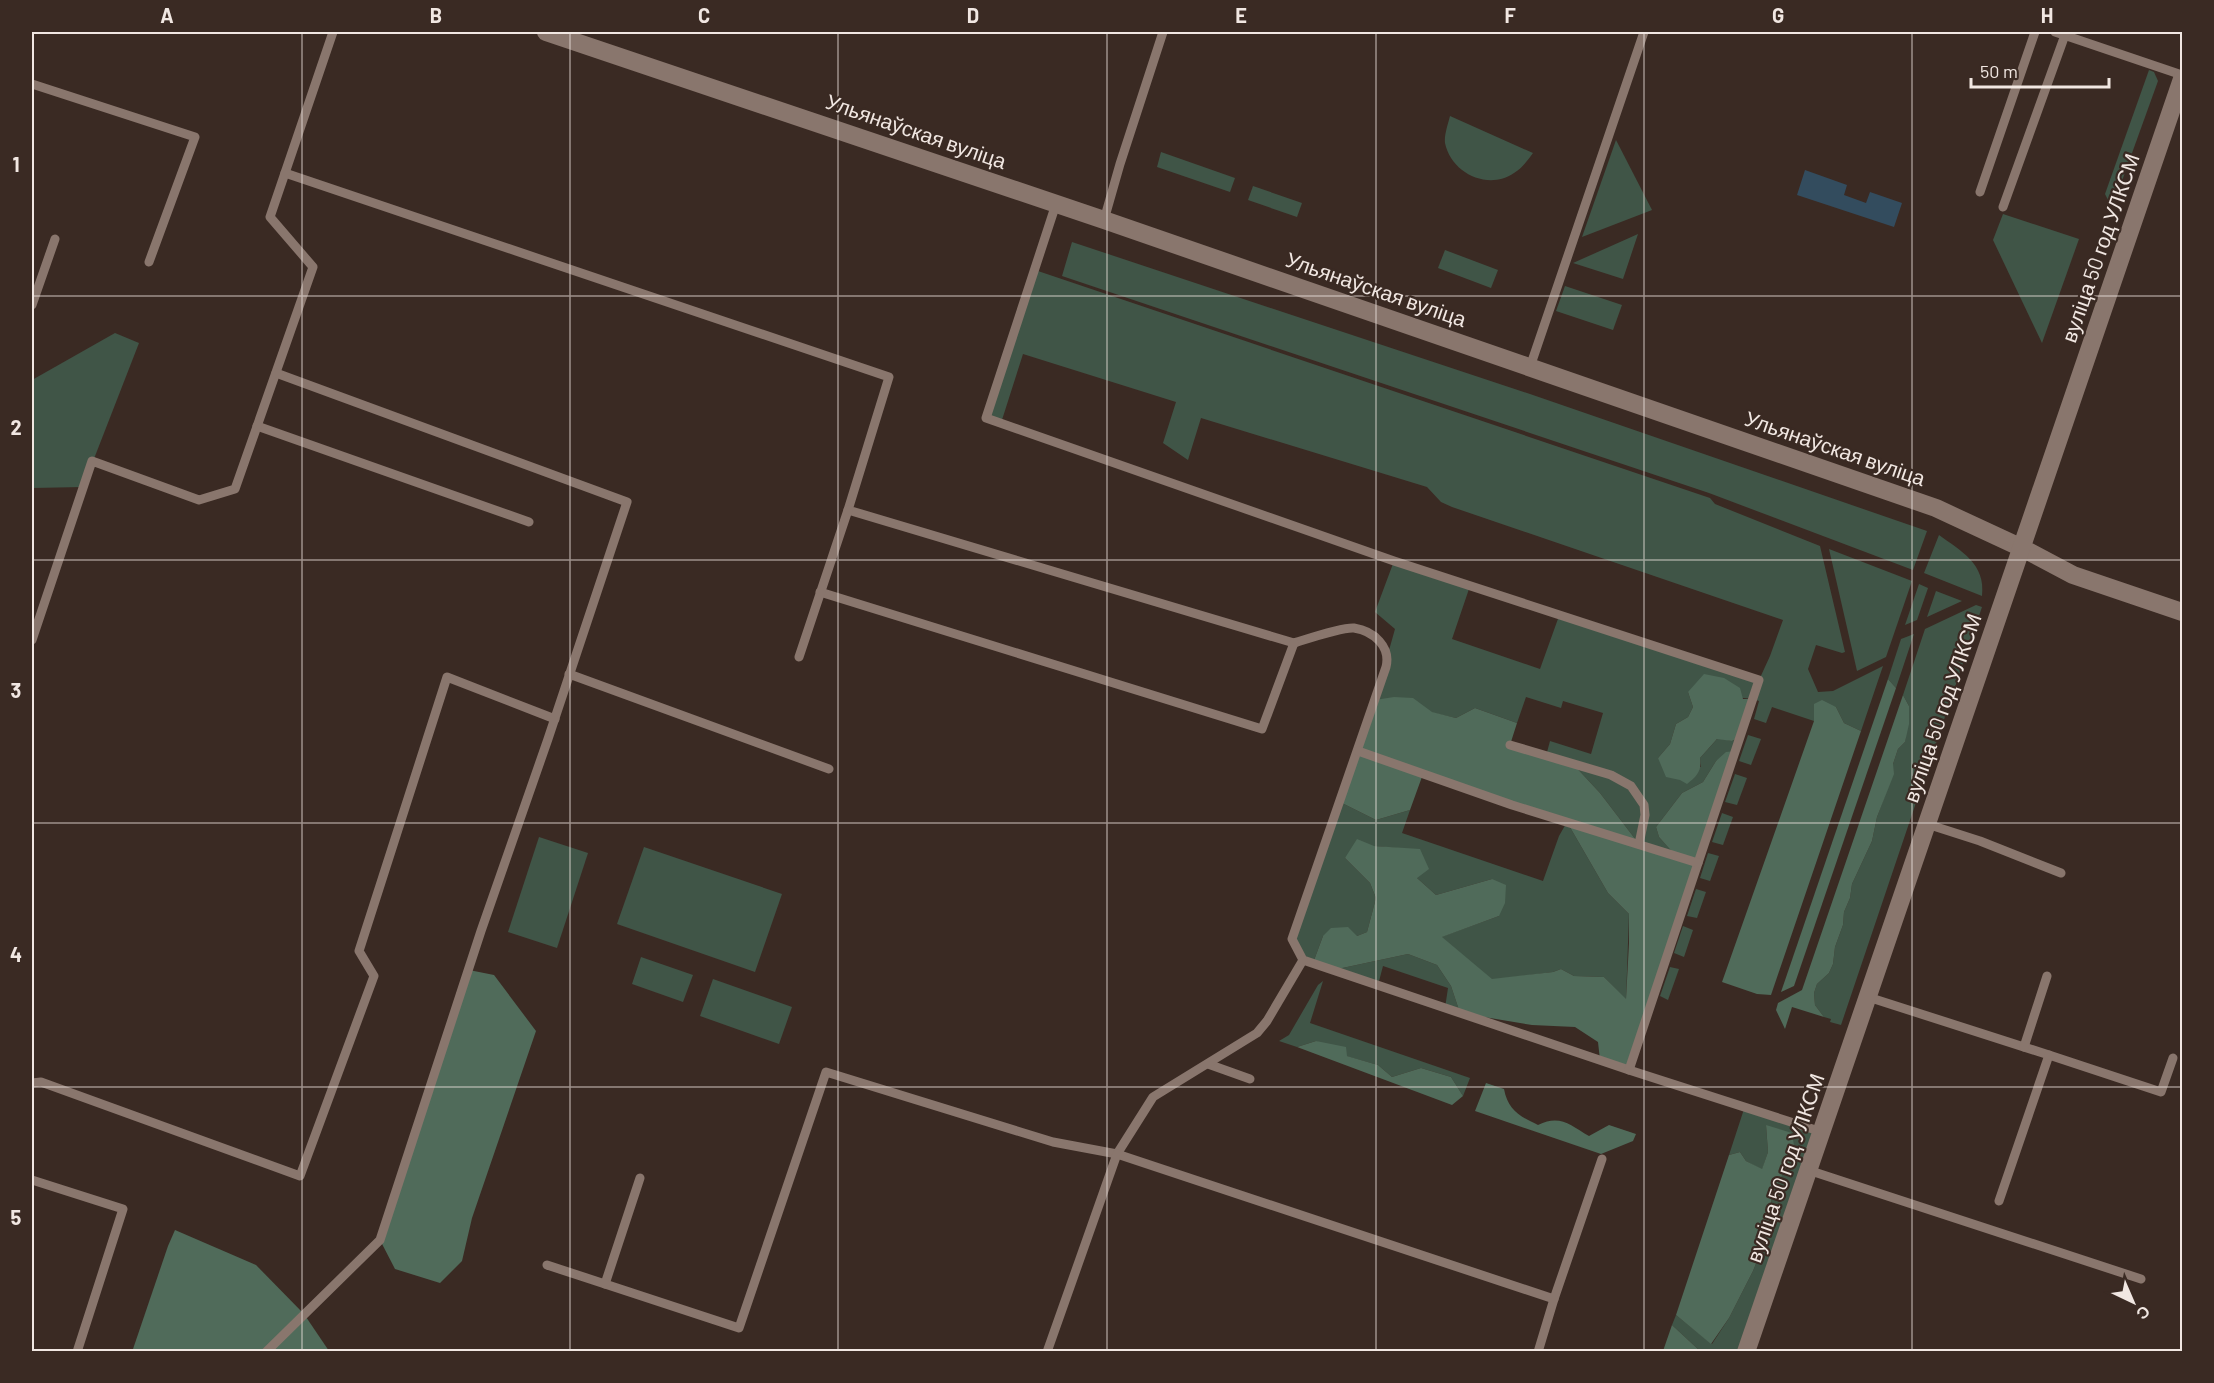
<svg xmlns="http://www.w3.org/2000/svg" width="2214" height="1383" font-family="Barlow,sans-serif">
  <style>
    .green { fill: #405547 }
    .forest { fill: #506b5a }
    .water { fill: #334c5e }
    .lines { fill: none; stroke-linecap: round; stroke-linejoin: round }
    .lane { stroke: #89766d; stroke-width: 9 }
    .secondary { stroke: #89766d; stroke-width: 18 }
    .grid { fill: none; stroke: #f1e7e2; stroke-width: 1.5; stroke-opacity: 0.55 }
    .labels { text-anchor: middle; stroke-width: 4.5; stroke-linejoin: round; paint-order: stroke }
    .street-label { font-size: 21px; fill: #f1e7e2; stroke: #3a2a23 }
    .neatline { fill: none; stroke: #f1e7e2; stroke-width: 2 }
    .grid-label { font-size: 20px; text-anchor: middle; font-weight: bold; fill: #f1e7e2 }
  </style>
  <rect width="100%" height="100%" fill="#3a2a23"/>
  <g class="green">
    <polygon points="2149,70 2154,72 2158,81 2114,203 2108,200 2105,194"/>
    <path d="M1450,116L1533,153C1528,160 1522,168 1514,173C1488,191 1451,173 1445,143C1444,135 1448,124 1450,116Z"/>
    <polygon points="1616,140 1652,210 1582,237"/>
    <polygon points="1161,152 1235,178 1230,192 1157,167"/>
    <polygon points="1253,186 1302,203 1297,217 1248,200"/>
    <polygon points="2003,214 2079,239 2042,343 1993,240"/>
    <polygon points="1638,234 1623,279 1573,263"/>
    <polygon points="1072,242 1530,394 1927,531 1913,570 1709,493 1062,276"/>
    <polygon points="1445,250 1498,270 1491,288 1438,268"/>
    <polygon points="1035,270 1710,498 1715,504 1820,546 1845,652 1842,653 1816,645 1808,669 1818,692 1833,691 1883,666 1861,731 1844,723 1836,707 1815,704 1814,721 1772,707 1766,723 1754,719 1759,701 1753,699 1688,692 1693,707 1688,717 1676,724 1670,744 1658,758 1701,767 1700,758 1718,738 1732,741 1740,737 1736,751 1716,761 1703,782 1682,793 1656,827 1659,837 1676,856 1639,844 1600,793 1573,764 1546,756 1550,741 1591,754 1603,713 1563,701 1561,708 1526,697 1517,723 1475,708 1456,718 1375,700 1395,629 1375,612 1394,561 1470,586 1452,639 1540,669 1559,616 1759,680 1770,656 1783,620 1452,507 1441,502 1427,487 1201,418 1188,460 1163,443 1176,402 1023,354 1001,423 986,418"/>
    <polygon points="1565,286 1622,305 1613,330 1556,311"/>
    <polygon points="115,333 139,343 83,487 32,488 32,380"/>
    <path d="M1939,535C1961,551 1986,564 1982,596L1924,573Z"/>
    <polygon points="1829,549 1912,581 1886,657 1857,671"/>
    <polygon points="1919,584 1928,588 1917,620 1905,625"/>
    <polygon points="1936,591 1962,601 1927,617"/>
    <polygon points="1976,605 1982,607 1841,1025 1830,1022 1831,1019 1824,1017 1815,1005 1814,993 1817,984 1829,973 1833,964 1835,947 1843,925 1844,912 1850,898 1852,884 1872,841 1877,817 1893,774 1893,764 1898,749 1905,742 1909,706 1903,695 1925,629"/>
    <polygon points="1914,634 1896,688 1888,679 1901,639"/>
    <polygon points="1748,735 1761,739 1751,765 1739,761"/>
    <polygon points="1735,774 1747,778 1737,805 1725,802"/>
    <polygon points="1340,802 1376,820 1410,810 1402,833 1543,881 1559,836 1567,822 1608,893 1629,914 1626,1000 1604,977 1574,976 1561,969 1553,972 1492,980 1441,937 1499,916 1492,879 1436,895 1417,878 1397,848 1374,846 1345,858 1370,883 1376,898 1367,932 1357,936 1323,936 1313,963 1303,960 1292,939"/>
    <polygon points="1722,813 1733,817 1723,845 1712,842"/>
    <polygon points="539,837 588,853 557,948 508,932"/>
    <polygon points="644,847 782,894 755,972 617,924"/>
    <polygon points="1708,853 1719,856 1710,881 1700,878"/>
    <polygon points="1696,889 1706,892 1697,918 1687,916"/>
    <polygon points="1683,926 1693,930 1684,957 1674,953"/>
    <polygon points="1408,954 1437,965 1451,986 1460,1013 1445,1008 1448,988 1383,966 1378,985 1333,970"/>
    <polygon points="641,957 693,975 683,1002 632,984"/>
    <polygon points="1670,967 1679,969 1668,1000 1660,996"/>
    <polygon points="713,979 792,1007 779,1044 700,1016"/>
    <polygon points="1323,981 1310,1023 1470,1078 1463,1096 1451,1077 1421,1068 1392,1077 1378,1065 1346,1056 1316,1041 1297,1047 1279,1041 1289,1035 1318,985"/>
    <polygon points="1745,1106 1822,1132 1746,1351 1700,1351 1672,1325 1676,1315 1712,1344 1729,1318 1753,1271 1768,1234 1772,1194 1795,1151 1766,1125 1768,1152 1762,1170 1746,1161 1740,1152 1729,1155"/>
  </g>
  <g class="forest">
    <path d="M1704,674L1724,678L1740,688L1743,699H1753L1740,737L1732,741L1717,739L1700,758C1702,771 1697,776 1687,784L1680,780L1666,777L1658,758L1670,744L1676,724L1688,717L1693,707L1688,692Z"/>
    <polygon points="1888,679 1896,688 1794,986 1781,992"/>
    <polygon points="1903,695 1909,706 1909,724 1905,742 1898,749 1893,764 1894,774 1877,817 1872,841 1852,884 1850,898 1844,912 1843,925 1835,947 1833,964 1829,973 1817,984 1814,993 1815,1005 1824,1017 1792,1007 1785,1029 1776,1010 1778,1003 1802,990"/>
    <polygon points="1394,697 1413,698 1432,712 1456,718 1475,708 1517,723 1510,745 1573,764 1600,793 1639,844 1675,855 1659,837 1656,827 1682,793 1703,782 1716,761 1726,752 1736,751 1629,1070 1600,1060 1598,1042 1575,1027 1532,1025 1460,1013 1451,986 1437,965 1408,954 1333,970 1313,963 1323,936 1331,928 1348,927 1357,936 1367,932 1376,898 1370,883 1345,858 1357,839 1374,846 1420,849 1429,869 1417,878 1436,895 1492,879 1506,885 1505,903 1499,916 1442,937 1492,979 1553,972 1561,969 1574,976 1604,977 1626,999 1629,943 1629,914 1608,893 1567,822 1423,774 1410,810 1376,820 1340,802 1375,700"/>
    <polygon points="1822,700 1836,707 1844,723 1861,731 1771,995 1757,994 1722,982 1814,721 1814,704"/>
    <polygon points="469,970 494,975 536,1031 472,1218 462,1261 440,1283 395,1269 380,1240"/>
    <polygon points="1316,1041 1346,1047 1347,1056 1378,1065 1392,1077 1421,1068 1451,1077 1463,1096 1452,1105 1297,1047"/>
    <path d="M1486,1083L1504,1089C1508,1110 1519,1116 1538,1125C1560,1114 1570,1125 1589,1136L1609,1125L1636,1134L1633,1141L1601,1154L1475,1111Z"/>
    <polygon points="1766,1125 1792,1133 1795,1152 1772,1194 1768,1234 1753,1271 1729,1318 1711,1344 1676,1315 1729,1155 1740,1152 1746,1161 1762,1169 1768,1152"/>
    <polygon points="175,1230 256,1265 304,1314 329,1351 132,1352 168,1246"/>
    <polygon points="1672,1325 1700,1351 1663,1351"/>
  </g>
  <polygon class="water" points="1805,170 1847,185 1844,195 1866,203 1870,192 1902,203 1894,227 1797,195"/>
  <g class="lines">
    <g class="lane">
      <polyline points="2055,32 2182,75"/>
      <polyline points="32,84 195,137 149,262"/>
      <path d="M285,173L889,377L848,510L1294,643C1307,639 1342,627 1354,628C1374,631 1391,647 1386,667L1292,939L1303,960L1629,1070L1822,1132"/>
      <polyline points="1980,192 2035,32"/>
      <polyline points="1056,204 986,418 1394,561 1759,680 1629,1070"/>
      <polyline points="2003,207 2065,35"/>
      <polyline points="1104,220 1120,164 1163,32"/>
      <polyline points="32,305 55,239"/>
      <polyline points="1530,367 1644,32"/>
      <polyline points="257,426 529,522"/>
      <polyline points="820,592 1262,729 1294,643"/>
      <polyline points="32,640 92,461 199,500 235,489 313,267 270,217 333,32"/>
      <polyline points="799,657 848,510"/>
      <polyline points="569,674 829,769"/>
      <polyline points="1510,745 1611,775 1631,786 1644,805 1645,815 1639,844"/>
      <polyline points="1358,751 1512,805 1698,863"/>
      <polyline points="1927,824 1980,841 2061,873"/>
      <polyline points="1868,997 2049,1055 1999,1201"/>
      <polyline points="2024,1047 2047,976"/>
      <polyline points="2049,1055 2161,1092 2173,1058"/>
      <polyline points="1208,1064 1250,1079"/>
      <polyline points="32,1083 41,1082 300,1176 374,976 359,951 447,677 555,719"/>
      <polyline points="1808,1170 2141,1279"/>
      <polyline points="640,1178 605,1284 739,1328 826,1072 1053,1142 1117,1154 1153,1097 1257,1033 1267,1021 1303,960"/>
      <polyline points="32,1180 123,1209 77,1352"/>
      <polyline points="547,1265 605,1284"/>
      <polyline points="266,1352 380,1240 481,931 548,739 627,502 276,373"/>
      <polyline points="1047,1352 1117,1154 1554,1299"/>
      <polyline points="1538,1352 1554,1299 1602,1159"/>
    </g>
    <g class="secondary">
      <polyline points="546,32 1104,220 1936,508 2022,548 2073,575 2182,612"/>
      <polyline points="1746,1352 2182,79"/>
    </g>
  </g>
  <path class="grid" d="M302,32V1352M570,32V1352M838,32V1352M1107,32V1352M1376,32V1352M1644,32V1352M1912,32V1352M32,296H2182M32,560H2182M32,823H2182M32,1087H2182"/>
  <g class="labels">
    <g class="street-label">
      <text transform="translate(916 132) rotate(19)" y="7">Ульянаўская вуліца</text>
      <text transform="translate(2101 248) rotate(-71)" y="7">вуліца 50 год УЛКСМ</text>
      <text transform="translate(1376 290) rotate(19)" y="7">Ульянаўская вуліца</text>
      <text transform="translate(1835 449) rotate(19)" y="7">Ульянаўская вуліца</text>
      <text transform="translate(1943 708) rotate(-71)" y="7">вуліца 50 год УЛКСМ</text>
      <text transform="translate(1786 1168) rotate(-71)" y="7">вуліца 50 год УЛКСМ</text>
    </g>
  </g>
  <rect width="2214" height="1383" fill="none" stroke="#3a2a23" stroke-width="66"/>
  <g transform="translate(2133 1302) rotate(136)" stroke="#3a2a23" stroke-width="4.5" paint-order="stroke">
  <path d="M0-4.5L10 22L0 15L-10 22Z" fill="#f1e7e2"/>
  <text y="-9" font-size="16" font-weight="bold" text-anchor="middle" fill="#f1e7e2">С</text>
  </g>
  <path d="M1971 78v9h138v-9" fill="none" stroke="#f1e7e2" stroke-width="3"/>
  <text x="1980" y="78" font-size="18" fill="#f1e7e2" stroke="#3a2a23" stroke-width="4.5" paint-order="stroke">50 m</text>
  <rect x="33" y="33" width="2148" height="1317" class="neatline"/>
  <g class="grid-label">
    <text x="167" y="23">A</text>
    <text x="436" y="23">B</text>
    <text x="704" y="23">C</text>
    <text x="973" y="23">D</text>
    <text x="1241" y="23">E</text>
    <text x="1510" y="23">F</text>
    <text x="1778" y="23">G</text>
    <text x="2047" y="23">H</text>
    <text x="16" y="172">1</text>
    <text x="16" y="435">2</text>
    <text x="16" y="698">3</text>
    <text x="16" y="962">4</text>
    <text x="16" y="1225">5</text>
  </g>
</svg>
